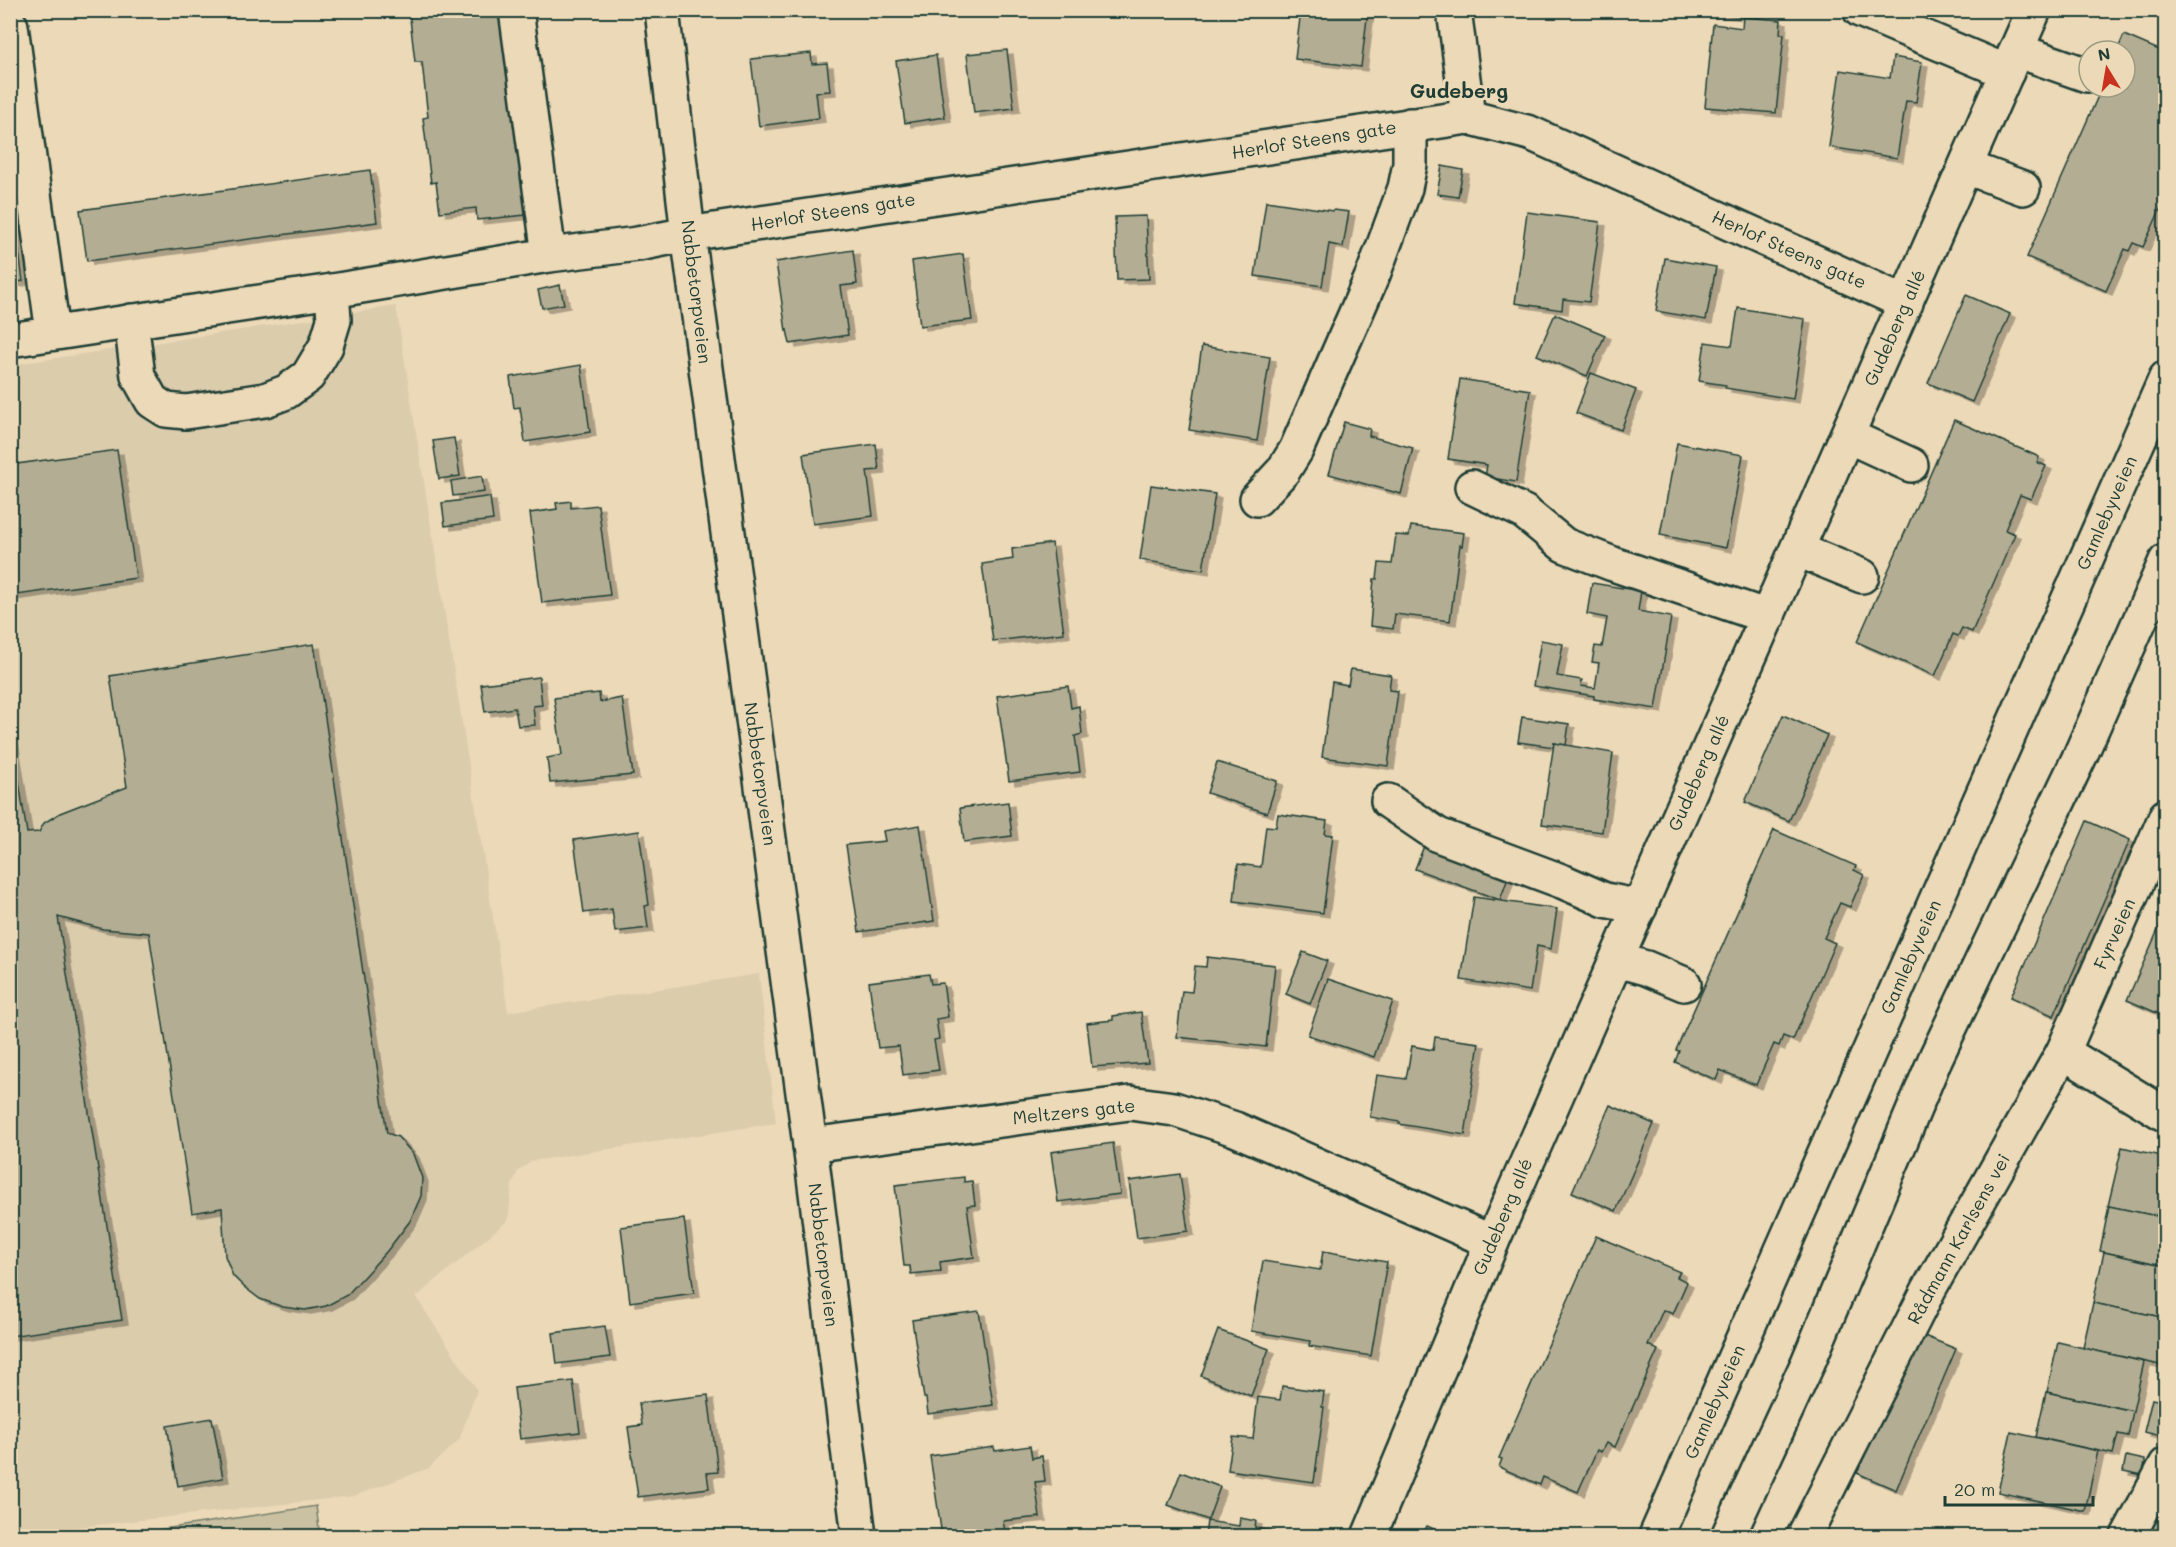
<svg xmlns="http://www.w3.org/2000/svg" width="2176" height="1547" font-family="Mali,sans-serif">
  <style>
    .built { fill: #dbccac }
    .green { fill: #cac0a2; stroke: #747e6b; stroke-width: 1.5 }
    .building { fill: #b3ae93; stroke: #1f3d34; stroke-width: 1.5; filter: url(#shadow) }
    .lines { fill: none; stroke-linecap: round; stroke-linejoin: round }
    .minor-casing { stroke: #1f3d34; stroke-width: 38 }
    .minor { stroke: #ecd9b7; stroke-width: 33 }
    .labels { text-anchor: middle; stroke-width: 6; stroke-linejoin: round; paint-order: stroke }
    .street-label { font-size: 18px; fill: #1f3d34; stroke: #ecd9b7 }
    .neighbourhood-label { font-size: 20px; font-weight: bold; fill: #1f3d34; stroke: #ecd9b7 }
  </style>
  <defs>
    <filter id="shadow"><feDropShadow dx="6" dy="4" stdDeviation="0" flood-color="#0004"/></filter>
  </defs>
  <rect width="100%" height="100%" fill="#ecd9b7"/>
  <filter id="ink" filterUnits="userSpaceOnUse"><feTurbulence type="fractalNoise" baseFrequency=".0167" numOctaves="2"/><feDisplacementMap in="SourceGraphic" scale="12" xChannelSelector="R" yChannelSelector="G"/><feConvolveMatrix kernelMatrix="1 2 1 2 8 2 1 2 1" color-interpolation-filters="sRGB"/></filter>
  <g filter="url(#ink)">
    <polygon class="built" points="396,306 508,1012 759,974 776,1123 532,1161 518,1171 512,1185 508,1220 416,1297 477,1390 459,1440 429,1468 354,1496 26,1533 11,1527 11,365"/>
    <polygon class="green" points="316,1506 320,1536 117,1536"/>
    <g class="building">
      <polygon points="409,10 510,10 519,156 526,215 477,220 476,208 440,212 436,182 431,183 423,118 428,117 422,62 415,62"/>
      <polygon points="1301,10 1368,10 1361,67 1295,59"/>
      <polygon points="1701,10 1758,10 1758,18 1701,12"/>
      <polygon points="1743,17 1781,20 1780,34 1784,34 1776,113 1705,107 1713,24 1742,28"/>
      <polygon points="2124,35 2166,53 2166,197 2143,247 2133,243 2129,251 2125,249 2106,291 2027,257 2102,87 2125,87 2125,51 2117,51"/>
      <polygon points="1007,50 1014,108 974,113 967,54"/>
      <polygon points="811,53 812,64 827,63 830,91 816,92 819,118 759,126 751,59"/>
      <polygon points="936,55 945,117 905,123 896,61"/>
      <polygon points="1893,57 1922,62 1916,102 1906,101 1897,158 1829,147 1840,70 1890,78"/>
      <polygon points="1442,166 1463,170 1458,197 1437,194"/>
      <polygon points="370,170 377,222 87,261 80,210"/>
      <polygon points="10,183 11,190 21,189 25,221 15,222 23,281 10,283"/>
      <polygon points="1266,201 1333,211 1334,210 1349,212 1343,247 1329,244 1322,286 1255,276"/>
      <polygon points="1527,212 1600,222 1589,302 1563,299 1562,310 1515,303"/>
      <polygon points="1146,216 1149,279 1117,280 1115,217"/>
      <polygon points="853,250 857,284 841,286 848,335 790,344 787,330 786,331 776,262"/>
      <polygon points="963,254 972,320 920,326 912,261"/>
      <polygon points="1665,258 1716,267 1706,320 1656,311"/>
      <polygon points="560,285 564,304 542,308 538,290"/>
      <polygon points="1966,295 2010,314 1972,402 1928,383"/>
      <polygon points="1738,308 1805,319 1793,399 1725,388 1726,385 1699,381 1705,342 1732,346"/>
      <polygon points="1555,314 1605,335 1587,376 1537,355"/>
      <polygon points="1202,346 1270,357 1257,441 1189,430"/>
      <polygon points="581,365 590,432 525,442 520,407 514,408 510,377"/>
      <polygon points="1591,373 1636,390 1621,430 1576,413"/>
      <polygon points="1460,379 1530,390 1516,482 1485,477 1487,465 1448,459"/>
      <polygon points="1954,420 2037,456 2039,457 2037,462 2046,466 2031,499 2020,495 2005,530 2015,534 1972,632 1962,628 1958,636 1953,634 1935,676 1857,642"/>
      <polygon points="1344,422 1370,429 1369,436 1413,448 1401,494 1329,474"/>
      <polygon points="454,438 460,476 439,479 433,441"/>
      <polygon points="1677,443 1743,455 1726,548 1660,535"/>
      <polygon points="876,444 879,470 867,471 873,516 813,524 803,454"/>
      <polygon points="117,450 136,578 10,596 10,465"/>
      <polygon points="482,476 484,492 453,496 451,481"/>
      <polygon points="1151,485 1215,494 1203,570 1140,560"/>
      <polygon points="486,497 490,497 493,520 445,526 442,503"/>
      <polygon points="571,501 571,508 598,505 610,595 542,603 530,513 557,509 556,503"/>
      <polygon points="1411,526 1464,533 1462,546 1460,545 1450,621 1395,614 1393,629 1370,626 1374,579 1377,579 1379,563 1392,564 1396,535 1409,536"/>
      <polygon points="1052,543 1064,633 993,641 982,564 1013,559 1012,549"/>
      <polygon points="1592,583 1641,591 1638,611 1671,617 1656,709 1594,699 1594,696 1533,686 1541,640 1563,644 1557,676 1582,680 1581,686 1595,688 1599,663 1592,662 1595,646 1602,647 1607,618 1587,614"/>
      <polygon points="314,644 387,1133 398,1137 413,1154 422,1178 421,1196 410,1221 387,1251 347,1295 326,1306 305,1310 283,1307 260,1299 244,1287 233,1276 225,1256 222,1208 192,1213 149,933 103,929 58,917 122,1320 10,1336 10,725 27,833 39,832 44,823 60,813 127,787 110,676"/>
      <polygon points="1351,669 1391,675 1389,690 1398,691 1388,766 1322,757 1332,682 1348,685"/>
      <polygon points="539,677 542,705 533,706 535,725 518,726 515,708 485,712 481,684"/>
      <polygon points="1068,686 1071,708 1079,706 1082,734 1075,736 1080,772 1009,781 997,696"/>
      <polygon points="599,693 600,702 622,698 633,775 550,783 547,758 562,755 554,698"/>
      <polygon points="1783,715 1827,735 1789,821 1745,802"/>
      <polygon points="1522,717 1569,724 1566,745 1554,743 1554,747 1518,742"/>
      <polygon points="1554,743 1613,753 1602,832 1542,824"/>
      <polygon points="1217,762 1277,781 1267,813 1207,793"/>
      <polygon points="1008,802 1012,836 964,842 960,808"/>
      <polygon points="1278,814 1327,821 1325,834 1333,835 1323,913 1234,901 1238,864 1261,867 1266,826 1276,827"/>
      <polygon points="2087,821 2130,840 2054,1016 2011,997"/>
      <polygon points="920,825 934,921 859,932 846,845 885,841 883,831"/>
      <polygon points="1774,830 1856,866 1854,870 1864,875 1850,907 1840,903 1824,938 1835,943 1793,1040 1783,1036 1779,1046 1774,1044 1756,1085 1720,1070 1716,1080 1675,1062 1679,1051 1676,1050"/>
      <polygon points="639,831 649,905 645,906 648,928 615,932 612,909 584,913 574,840"/>
      <polygon points="1424,846 1506,874 1508,878 1500,900 1415,869"/>
      <polygon points="1474,897 1557,909 1551,949 1537,946 1530,991 1461,980"/>
      <polygon points="2165,914 2166,914 2166,1017 2127,1000"/>
      <polygon points="1303,952 1327,961 1310,1004 1286,994"/>
      <polygon points="1207,957 1275,965 1266,1047 1177,1037 1182,991 1192,992 1195,966 1206,967"/>
      <polygon points="929,974 931,984 943,983 948,1017 936,1019 939,1039 934,1040 939,1070 903,1075 899,1046 878,1048 869,982"/>
      <polygon points="1328,979 1393,1001 1374,1057 1308,1035"/>
      <polygon points="1141,1012 1148,1063 1092,1067 1087,1023 1113,1020 1113,1016"/>
      <polygon points="1435,1037 1479,1043 1465,1135 1399,1124 1400,1122 1370,1117 1377,1075 1406,1079 1412,1046 1433,1050"/>
      <polygon points="1610,1105 1654,1124 1616,1211 1572,1192"/>
      <polygon points="1113,1143 1120,1194 1058,1202 1051,1152"/>
      <polygon points="2122,1147 2166,1157 2166,1218 2108,1206"/>
      <polygon points="1180,1174 1188,1231 1137,1238 1129,1181"/>
      <polygon points="964,1177 964,1182 972,1181 975,1205 967,1206 974,1257 940,1262 941,1271 911,1274 910,1266 904,1266 895,1185"/>
      <polygon points="2109,1206 2166,1218 2166,1266 2100,1251"/>
      <polygon points="684,1219 694,1293 630,1302 621,1227"/>
      <polygon points="1596,1236 1680,1272 1677,1277 1687,1282 1673,1314 1663,1310 1648,1345 1658,1350 1615,1447 1606,1443 1601,1452 1597,1450 1578,1492 1543,1477 1540,1485 1499,1467 1502,1459 1499,1458"/>
      <polygon points="1323,1251 1387,1262 1371,1356 1309,1346 1310,1341 1251,1331 1263,1261 1320,1270"/>
      <polygon points="2104,1252 2166,1266 2166,1318 2093,1303"/>
      <polygon points="2093,1303 2166,1318 2166,1344 2160,1365 2083,1348"/>
      <polygon points="979,1311 993,1405 928,1414 926,1398 924,1398 912,1320"/>
      <polygon points="605,1326 610,1357 557,1364 553,1333"/>
      <polygon points="1218,1330 1269,1349 1251,1396 1201,1376"/>
      <polygon points="1917,1333 1956,1349 1896,1490 1857,1473"/>
      <polygon points="2058,1342 2144,1362 2133,1411 2047,1392"/>
      <polygon points="573,1381 580,1432 520,1439 514,1388"/>
      <polygon points="1282,1386 1324,1392 1322,1407 1324,1407 1314,1482 1228,1470 1233,1437 1253,1439 1258,1397 1280,1400"/>
      <polygon points="2046,1392 2133,1411 2128,1436 2118,1434 2113,1454 2036,1437"/>
      <polygon points="708,1395 718,1472 707,1473 709,1488 638,1497 628,1427 642,1425 639,1403"/>
      <polygon points="2152,1399 2166,1402 2166,1421 2162,1436 2144,1432"/>
      <polygon points="212,1418 223,1478 178,1486 167,1426"/>
      <polygon points="2011,1432 2098,1451 2085,1511 1998,1492"/>
      <polygon points="1030,1446 1032,1458 1042,1456 1045,1481 1035,1482 1040,1517 1003,1521 1006,1536 942,1536 930,1456 994,1447 995,1451"/>
      <polygon points="2126,1456 2145,1460 2143,1475 2123,1471"/>
      <polygon points="1181,1472 1220,1487 1208,1520 1168,1505"/>
      <polygon points="1240,1518 1256,1521 1255,1528 1274,1531 1273,1536 1205,1536 1207,1521 1239,1526"/>
      <polygon points="2150,1520 2166,1524 2165,1536 2146,1536"/>
      <polygon points="1427,1526 1449,1536 1422,1536"/>
    </g>
    <g class="lines">
      <g class="minor-casing">
        <g id="minor">
          <polyline points="516,10 549,255"/>
          <polyline points="662,10 688,234 810,1145 859,1536"/>
          <polyline points="1454,10 1468,117"/>
          <polyline points="1860,10 2007,72"/>
          <polyline points="11,26 53,333"/>
          <polyline points="2016,50 2087,75"/>
          <polyline points="1966,167 2023,188"/>
          <polyline points="131,321 138,376 152,401 166,410 186,412 265,400 286,392 308,376 326,346 334,320 332,291"/>
          <polyline points="10,340 332,291 549,255 638,244 688,234 1468,117 1530,133 1906,303"/>
          <polyline points="1848,436 1911,465"/>
          <polyline points="1472,487 1524,512 1564,545 1613,564 1768,617"/>
          <polyline points="1257,499 1283,471 1296,450 1374,272 1405,188 1410,164 1410,125"/>
          <polyline points="1798,550 1862,576"/>
          <polyline points="1388,801 1438,835 1564,882 1605,900 1640,907"/>
          <polyline points="1617,960 1646,968 1684,984"/>
          <polyline points="2063,1052 2166,1115"/>
          <polyline points="810,1145 1130,1103 1174,1109 1235,1129 1492,1242"/>
          <polyline points="1369,1536 1492,1242 2034,10"/>
          <polyline points="1656,1536 2166,378"/>
          <polyline points="1728,1536 1807,1365 1936,1057 2080,756 2166,561"/>
          <polyline points="1804,1536 1929,1289 2063,1052 2166,816"/>
          <polyline points="2128,1536 2166,1465"/>
        </g>
      </g>
      <use href="#minor" class="minor"/>
    </g>
  </g>
  <g class="labels">
    <g class="street-label">
      <text transform="translate(1314 140) rotate(-9)" y="6">Herlof Steens gate</text>
      <text transform="translate(833 212) rotate(-9)" y="6">Herlof Steens gate</text>
      <text transform="translate(1789 250) rotate(24)" y="6">Herlof Steens gate</text>
      <text transform="translate(696 292) rotate(83)" y="6">Nabbetorpveien</text>
      <text transform="translate(1895 328) rotate(-66)" y="6">Gudeberg allé</text>
      <text transform="translate(2107 513) rotate(-66)" y="6">Gamlebyveien</text>
      <text transform="translate(1699 773) rotate(-66)" y="6">Gudeberg allé</text>
      <text transform="translate(760 774) rotate(82)" y="6">Nabbetorpveien</text>
      <text transform="translate(2115 934) rotate(-66)" y="6">Fyrveien</text>
      <text transform="translate(1911 957) rotate(-66)" y="6">Gamlebyveien</text>
      <text transform="translate(1074 1112) rotate(-6)" y="6">Meltzers gate</text>
      <text transform="translate(1503 1217) rotate(-67)" y="6">Gudeberg allé</text>
      <text transform="translate(1959 1239) rotate(-61)" y="6">Rådmann Karlsens vei</text>
      <text transform="translate(823 1255) rotate(83)" y="6">Nabbetorpveien</text>
      <text transform="translate(1715 1402) rotate(-66)" y="6">Gamlebyveien</text>
    </g>
    <g class="neighbourhood-label">
      <text x="1459" y="98">Gudeberg</text>
    </g>
  </g>
  <rect width="2176" height="1547" fill="none" stroke="#ecd9b7" stroke-width="36"/>
  <rect x="18" y="18" width="2140" height="1511" fill="none" stroke="#1f3d34" stroke-width="2" filter="url(#ink)"/>
  <g transform="translate(2107 69) rotate(349)"><circle r="28" fill="#ecd9b7" stroke="#9a9b83" stroke-width="1.5"/>
  <path d="M0-4.5L10 22L0 15L-10 22Z" fill="#c8321e"/>
  <text y="-9" font-size="16" font-weight="bold" text-anchor="middle" fill="#1f3d34">N</text>
  </g>
  <path d="M1945 1496v9h148v-9" fill="none" stroke="#1f3d34" stroke-width="3"/>
  <text x="1954" y="1496" font-size="18" fill="#1f3d34" stroke="#ecd9b7" stroke-width="4.5" paint-order="stroke">20 m</text>
</svg>
